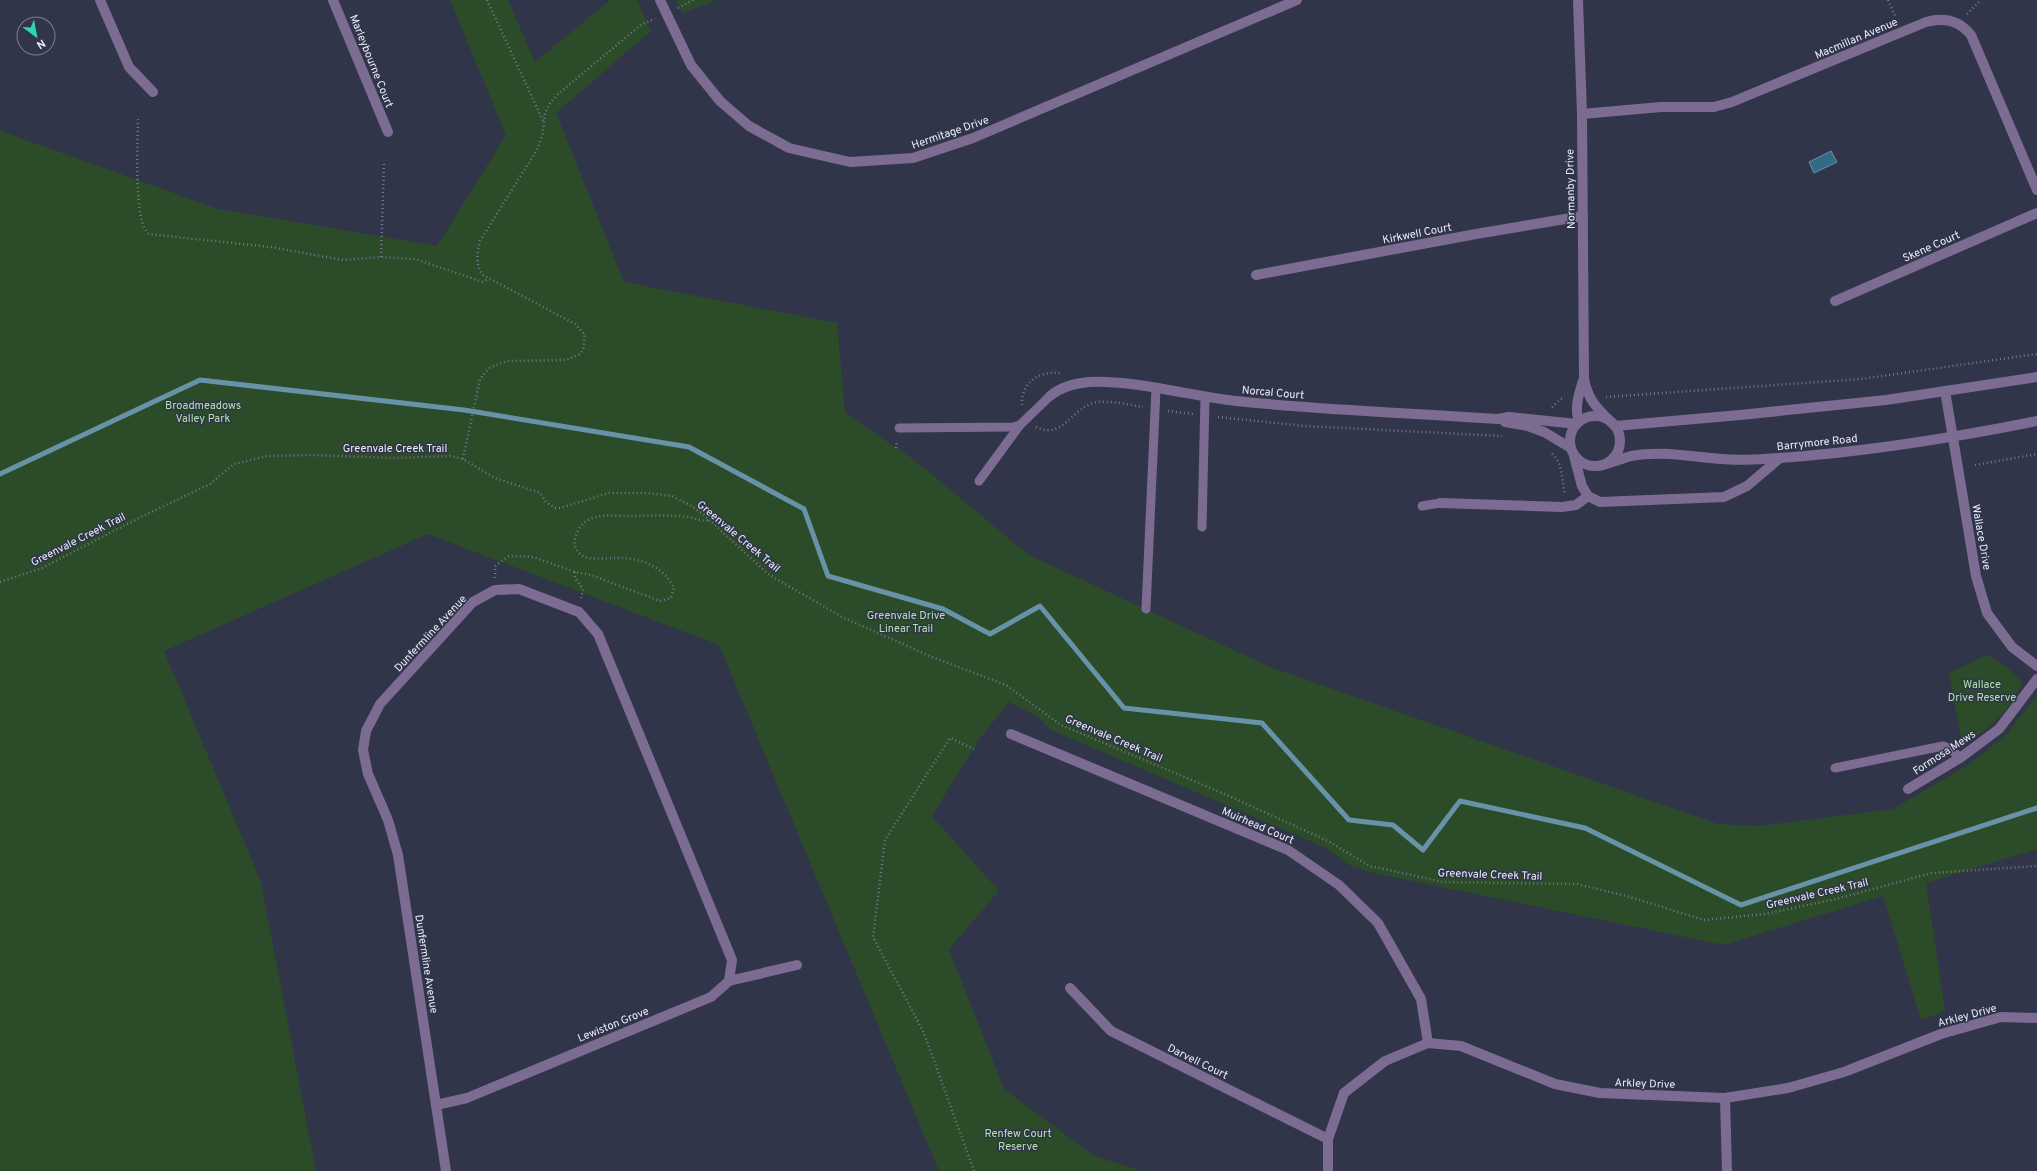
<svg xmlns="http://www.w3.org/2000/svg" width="2037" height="1171" font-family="Overpass,sans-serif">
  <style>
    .green { fill: #2c4b28 }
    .water { fill: #306b83; stroke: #6892a7 }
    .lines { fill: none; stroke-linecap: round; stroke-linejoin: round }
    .stream { stroke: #6892a7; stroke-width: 5 }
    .path { stroke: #75788a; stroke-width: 2.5; stroke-dasharray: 1 3; stroke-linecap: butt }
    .service { stroke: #7d6c91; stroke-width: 9 }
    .minor { stroke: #7d6c91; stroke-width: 10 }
    .tertiary { stroke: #7d6c91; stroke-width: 10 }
    .labels { text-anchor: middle; stroke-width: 3; stroke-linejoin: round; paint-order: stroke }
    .street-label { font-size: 11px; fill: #eaedfa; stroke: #31354a }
    .park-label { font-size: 11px; fill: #afe6a6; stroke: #31354a }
  </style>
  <rect width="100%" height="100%" fill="#31354a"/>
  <g class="green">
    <polygon points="450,0 508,0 535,62 610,0 637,0 651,31 556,113 624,282 837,323 845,413 913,459 1029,555 1270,667 1718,824 1759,826 1893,809 1968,765 2006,735 2037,695 2037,849 1926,883 1945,1011 1921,1020 1883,896 1724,945 1378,874 1351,866 1326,848 1051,730 1038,717 1009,702 977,742 932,816 999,891 949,949 1004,1089 1094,1156 1142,1171 939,1171 719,645 428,534 164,651 261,882 316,1171 0,1171 0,127 1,131 218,209 437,246 506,135"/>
    <polygon points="676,0 717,0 682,13"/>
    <path d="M1987,655L2008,668L2022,682C2013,708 1986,732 1962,744L1949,673Z"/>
  </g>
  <polygon class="water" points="1831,151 1837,162 1814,173 1809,162"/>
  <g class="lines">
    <polyline class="stream" points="0,474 200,380 464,410 689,447 804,509 828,576 943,609 990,634 1040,606 1124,708 1262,723 1349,820 1393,825 1423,850 1460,801 1585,828 1741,905 2037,808"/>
    <g class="path">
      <polyline points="487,0 544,123"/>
      <polyline points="1888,0 1896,18"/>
      <polyline points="678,8 693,0"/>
      <polyline points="1967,14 1981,0"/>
      <path d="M138,119C138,138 133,224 149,234L270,247L343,260L381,257L415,259L483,282L488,279"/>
      <polyline points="381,257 384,162"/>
      <polyline points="1606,397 1861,379 2037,354"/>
      <path d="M1022,405C1021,382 1039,371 1060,373"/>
      <polyline points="1552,407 1561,399 1565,398"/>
      <polyline points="1168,411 1193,414"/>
      <polyline points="1218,417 1305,426 1502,436"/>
      <path d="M1036,427C1062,440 1072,409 1093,403C1107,399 1129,405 1143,407"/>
      <polyline points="896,448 897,440"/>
      <path d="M1552,454C1563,463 1562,482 1565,494"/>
      <path d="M463,459L480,379L489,368L507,361L566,360L580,354L583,350L585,335L575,324L483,275C475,265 477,253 480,241L538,148L543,133L545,113L550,103L558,94L642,24L655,19"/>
      <polyline points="1975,465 2037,454"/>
      <polyline points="575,572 575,578 583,589 581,598"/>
      <path d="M495,578V566L509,556L533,557L575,572L591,575L660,601L671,598L674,588C664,567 641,558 619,558C608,558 595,560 584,557C578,553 573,547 575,539C582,508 614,517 635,516C653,515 670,515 688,517C696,518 701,522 709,520"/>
      <polyline points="0,582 42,568 143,516 210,484 234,464 267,456 312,455 393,458 450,456 463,459 495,478 540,493 546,502 555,508 560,508 609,493 647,493 672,496 690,505 703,514 768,574 842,617 932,657 1006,685 1061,725 1220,792 1328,841 1370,866 1443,882 1577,884 1630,897 1704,920 1765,914 1836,899 1932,873 2037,866"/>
      <polyline points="974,1171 924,1033 873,937 885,840 950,738 974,749"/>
    </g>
    <g class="service">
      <polyline points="899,428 1013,427 1020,425 1050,396"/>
      <polyline points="979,481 1020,425"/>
      <polyline points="1422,506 1440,503"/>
      <polyline points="1202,527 1205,398"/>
      <polyline points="1146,609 1156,389"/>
      <polyline points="1835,768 1943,746 1951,749 1960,758"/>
    </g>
    <g class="minor">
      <polyline points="100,0 129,67 153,92"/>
      <polyline points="333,0 388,132"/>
      <polyline points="660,0 691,65 720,101 749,126 789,148 850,162 913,158 973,138 1297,0"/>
      <path d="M1578,0L1582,114L1584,379C1588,400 1597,408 1612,423"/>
      <path d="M1582,114L1661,107H1714L1732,102L1926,22C1944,17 1959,20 1971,35L2037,190"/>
      <polyline points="1256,275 1476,234 1583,216"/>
      <polyline points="1835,301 2037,213"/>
      <path d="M1050,396C1061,387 1075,383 1089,382C1136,380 1189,396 1236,401C1323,410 1411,413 1498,419L1509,417L1577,424"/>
      <path d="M1579,421C1574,408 1579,394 1583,381"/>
      <polyline points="1505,422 1528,426 1544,432 1571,448"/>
      <polyline points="1953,438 1976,576 1987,613 2012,647 2037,666"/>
      <polyline points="1574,456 1582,486 1588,496 1600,502 1724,497 1747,486 1780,458"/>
      <polyline points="1440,503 1562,507 1576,505 1588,496"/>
      <polyline points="1011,734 1288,850 1339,885 1378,923 1421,999 1428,1043"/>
      <polyline points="1908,789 1960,758 1999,729 2037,679"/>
      <polyline points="1070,988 1111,1031 1328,1139"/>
      <polyline points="1725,1098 1727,1171"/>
      <polyline points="436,1105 467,1098 711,997 729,981 797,965"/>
      <polyline points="446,1171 398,855 388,820 368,774 363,750 366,731 380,704 473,602 495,590 519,589 579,612 598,634 732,960 729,981"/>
      <polyline points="1328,1171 1328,1139 1344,1093 1385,1061 1428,1043 1461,1046 1555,1084 1600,1093 1725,1098 1788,1088 1844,1072 1941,1034 2001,1017 2037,1018"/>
    </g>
    <g class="tertiary">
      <polyline points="1945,391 1953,438"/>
      <circle cx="1595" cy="441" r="25"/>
      <polyline points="1615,426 1740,415 1886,400 2037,377"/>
      <path d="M1599,466C1610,463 1621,459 1631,456C1662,450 1691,457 1722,459C1740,461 1760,459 1779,458C1866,452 1952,438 2037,421"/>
    </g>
  </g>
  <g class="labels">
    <g class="street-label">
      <text transform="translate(1856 38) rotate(-23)" y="4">Macmillan Avenue</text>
      <text transform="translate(372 61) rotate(68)" y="4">Marleybourne Court</text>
      <text transform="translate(950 132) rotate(-19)" y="4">Hermitage Drive</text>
      <text transform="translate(1570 189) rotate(-91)" y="4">Normanby Drive</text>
      <text transform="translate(1417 233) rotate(-11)" y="4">Kirkwell Court</text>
      <text transform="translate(1931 246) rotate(-24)" y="4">Skene Court</text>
      <text transform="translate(1273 392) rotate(5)" y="4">Norcal Court</text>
      <text transform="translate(1817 442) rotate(-6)" y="4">Barrymore Road</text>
      <text x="395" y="452">Greenvale Creek Trail</text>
      <text transform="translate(739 536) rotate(40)" y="4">Greenvale Creek Trail</text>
      <text transform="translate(1982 537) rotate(80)" y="4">Wallace Drive</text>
      <text transform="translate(78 539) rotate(-27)" y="4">Greenvale Creek Trail</text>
      <text transform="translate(430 633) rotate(-47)" y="4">Dunfermline Avenue</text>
      <text transform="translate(1114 738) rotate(23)" y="4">Greenvale Creek Trail</text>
      <text transform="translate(1944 752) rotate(-33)" y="4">Formosa Mews</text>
      <text transform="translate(1258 825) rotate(23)" y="4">Muirhead Court</text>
      <text transform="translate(1490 874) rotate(2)" y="4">Greenvale Creek Trail</text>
      <text transform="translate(1817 893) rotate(-13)" y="4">Greenvale Creek Trail</text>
      <text transform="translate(427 964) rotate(81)" y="4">Dunfermline Avenue</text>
      <text transform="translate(1967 1015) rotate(-15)" y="4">Arkley Drive</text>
      <text transform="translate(613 1024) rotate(-22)" y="4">Lewiston Grove</text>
      <text transform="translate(1198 1061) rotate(26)" y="4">Darvell Court</text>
      <text transform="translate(1645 1083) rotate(2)" y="4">Arkley Drive</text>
    </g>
    <g class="park-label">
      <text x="203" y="409">Broadmeadows<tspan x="203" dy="13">Valley Park</tspan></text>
      <text x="906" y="619">Greenvale Drive<tspan x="906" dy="13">Linear Trail</tspan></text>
      <text x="1982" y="688">Wallace<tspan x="1982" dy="13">Drive Reserve</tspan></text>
      <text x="1018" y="1137">Renfew Court<tspan x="1018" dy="13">Reserve</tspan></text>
    </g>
  </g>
  <g transform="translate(36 36) rotate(148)"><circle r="19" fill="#31354a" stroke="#7b7f90"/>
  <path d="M0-3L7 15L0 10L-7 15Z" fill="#30d4aa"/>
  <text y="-6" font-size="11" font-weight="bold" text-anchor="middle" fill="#eaedfa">N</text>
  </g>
</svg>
